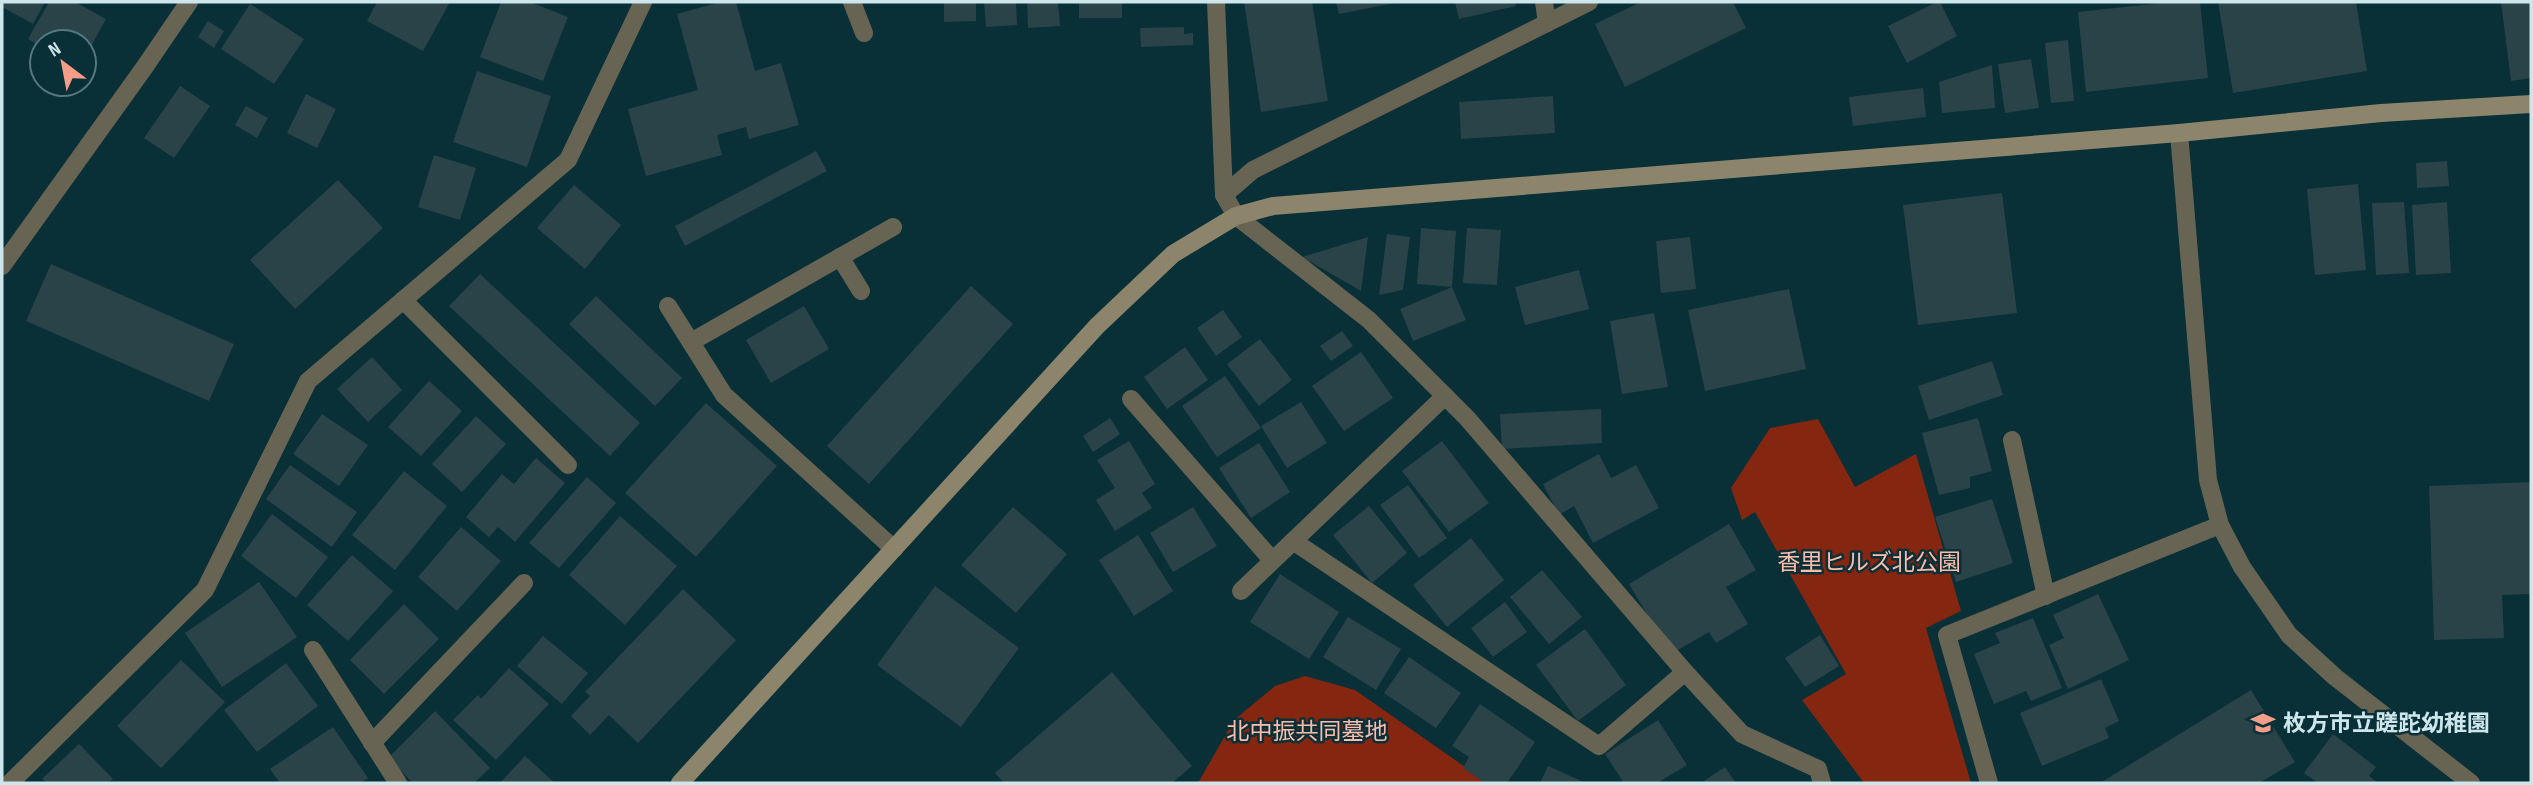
<svg xmlns="http://www.w3.org/2000/svg" width="2533" height="785" font-family="'Sofia Sans Condensed','Noto Sans JP',sans-serif">
  <style>
    .green { fill: #852610 }
    .building { fill: #294349 }
    .lines { fill: none; stroke-linecap: round; stroke-linejoin: round }
    .lane { stroke: #686454; stroke-width: 18 }
    .street { stroke: #686454; stroke-width: 18 }
    .secondary { stroke: #8c856c; stroke-width: 18 }
    .labels { text-anchor: middle; stroke-width: 5; stroke-linejoin: round; paint-order: stroke }
    .park-label { font-size: 23px; fill: #fdbcac; stroke: #092f37 }
    .poi-label { font-size: 23px; font-weight: bold; fill: #cde6ec; stroke: #092f37; text-anchor: start }
  </style>
  <rect width="100%" height="100%" fill="#092f37"/>
  <g class="green">
    <polygon points="1818,419 1855,487 1916,454 1961,611 1926,628 1971,783 1864,783 1802,700 1846,674 1755,512 1742,520 1731,488 1770,428"/>
    <polygon points="1305,676 1355,690 1488,783 1198,783 1234,720 1275,686"/>
  </g>
  <g class="building">
    <polygon points="2,2 45,2 33,24 2,7"/>
    <polygon points="49,2 75,2 106,19 84,59 84,42 42,42 42,47 28,39"/>
    <polygon points="377,2 450,2 423,51 367,21"/>
    <polygon points="501,2 530,2 568,17 543,81 480,57"/>
    <polygon points="720,2 736,2 755,71 781,63 799,125 749,139 746,127 717,135 722,155 646,176 628,109 698,90 677,14"/>
    <polygon points="944,2 976,2 976,21 944,22"/>
    <polygon points="984,2 1016,2 1017,25 986,27"/>
    <polygon points="1027,2 1058,2 1060,26 1028,28"/>
    <rect x="1079" y="2" width="43" height="16"/>
    <polygon points="1244,2 1312,2 1328,101 1261,112"/>
    <polygon points="1336,2 1395,2 1395,3 1339,14"/>
    <polygon points="1455,2 1515,2 1516,6 1459,19"/>
    <polygon points="1641,2 1733,2 1746,28 1625,87 1595,24"/>
    <polygon points="1937,2 1940,2 1957,36 1907,63 1888,26"/>
    <polygon points="2171,2 2200,2 2208,78 2086,92 2078,12"/>
    <polygon points="2218,2 2356,2 2367,71 2233,93"/>
    <polygon points="2501,2 2531,2 2531,78 2511,81"/>
    <polygon points="250,4 304,39 274,84 221,49"/>
    <polygon points="208,21 224,31 214,48 198,37"/>
    <polygon points="1184,27 1184,34 1193,33 1193,45 1141,47 1140,28"/>
    <polygon points="2068,40 2074,101 2051,103 2045,43"/>
    <polygon points="2031,59 2039,108 2005,113 1998,64"/>
    <polygon points="1992,65 1995,108 1942,113 1939,82"/>
    <polygon points="477,71 551,96 527,167 453,142"/>
    <polygon points="180,86 210,106 174,158 144,138"/>
    <polygon points="1923,88 1926,117 1853,126 1849,97"/>
    <polygon points="306,94 336,109 317,148 287,133"/>
    <polygon points="1553,96 1555,133 1461,139 1459,102"/>
    <polygon points="246,106 268,118 257,138 235,125"/>
    <polygon points="816,151 827,171 685,246 675,226"/>
    <polygon points="434,155 476,168 460,220 418,207"/>
    <polygon points="2447,161 2449,186 2417,188 2416,163"/>
    <polygon points="338,180 383,228 295,309 250,260"/>
    <polygon points="2358,184 2366,270 2315,275 2307,189"/>
    <polygon points="574,185 621,225 585,269 537,228"/>
    <polygon points="2002,193 2017,313 1918,325 1903,205"/>
    <polygon points="2404,202 2409,273 2376,275 2372,203"/>
    <polygon points="2447,202 2451,273 2416,275 2412,205"/>
    <polygon points="1421,228 1456,231 1452,287 1417,284"/>
    <polygon points="1467,228 1501,230 1497,285 1463,283"/>
    <polygon points="1387,234 1410,237 1403,290 1379,295"/>
    <polygon points="1368,237 1361,291 1302,257"/>
    <polygon points="1690,237 1696,289 1661,293 1656,241"/>
    <polygon points="51,264 234,344 209,401 26,321"/>
    <polygon points="1579,270 1589,309 1525,325 1515,287"/>
    <polygon points="480,274 640,423 610,456 449,306"/>
    <polygon points="971,286 1013,324 869,484 827,446"/>
    <polygon points="1452,287 1466,320 1413,341 1400,309"/>
    <polygon points="1789,289 1806,369 1705,391 1688,310"/>
    <polygon points="596,296 682,378 655,406 569,324"/>
    <polygon points="804,306 829,349 771,383 746,340"/>
    <polygon points="1223,310 1242,337 1216,356 1197,328"/>
    <polygon points="1654,313 1668,387 1622,394 1610,321"/>
    <polygon points="1342,331 1353,346 1331,361 1320,346"/>
    <polygon points="1260,339 1292,380 1259,406 1227,364"/>
    <polygon points="1185,347 1208,380 1167,409 1144,377"/>
    <polygon points="1361,352 1393,398 1344,431 1312,386"/>
    <polygon points="372,357 402,390 368,422 337,389"/>
    <polygon points="1992,361 2003,395 1929,420 1918,386"/>
    <polygon points="1225,376 1261,428 1217,457 1182,406"/>
    <polygon points="429,381 462,411 421,456 388,427"/>
    <polygon points="1301,402 1327,443 1287,468 1261,426"/>
    <polygon points="706,403 777,466 696,557 625,493"/>
    <polygon points="1601,409 1602,443 1502,449 1500,414"/>
    <polygon points="322,414 368,445 339,486 293,454"/>
    <polygon points="476,416 506,444 462,492 432,464"/>
    <polygon points="1110,418 1120,434 1093,452 1083,436"/>
    <polygon points="1978,418 1992,471 1970,477 1970,488 1939,495 1922,433"/>
    <polygon points="1129,441 1155,484 1142,493 1152,508 1115,531 1096,500 1115,488 1097,460"/>
    <polygon points="1442,441 1489,503 1449,532 1402,471"/>
    <polygon points="1259,443 1290,492 1251,518 1219,468"/>
    <polygon points="1599,454 1611,478 1636,465 1659,508 1593,543 1574,506 1559,515 1543,484"/>
    <polygon points="536,458 565,483 515,542 498,527 489,537 466,517 502,474 514,484"/>
    <polygon points="290,465 357,512 332,547 266,499"/>
    <polygon points="404,471 447,506 395,570 352,535"/>
    <polygon points="587,477 616,503 559,568 529,543"/>
    <polygon points="2531,482 2531,594 2502,595 2504,638 2434,640 2429,486"/>
    <polygon points="1408,485 1447,538 1419,558 1380,505"/>
    <polygon points="1992,499 2013,563 1956,582 1935,517"/>
    <polygon points="1369,506 1407,553 1372,583 1333,535"/>
    <polygon points="1013,507 1067,554 1016,613 961,565"/>
    <polygon points="1193,507 1217,546 1173,572 1150,533"/>
    <polygon points="272,514 328,557 296,598 241,556"/>
    <polygon points="620,516 677,566 625,625 569,575"/>
    <polygon points="1729,524 1756,570 1726,587 1748,624 1716,643 1709,632 1671,654 1629,584"/>
    <polygon points="461,527 501,561 457,611 418,577"/>
    <polygon points="1138,535 1173,591 1134,616 1099,560"/>
    <polygon points="1471,538 1504,580 1447,627 1413,585"/>
    <polygon points="352,555 393,591 348,641 307,605"/>
    <polygon points="1542,570 1582,617 1549,644 1510,597"/>
    <polygon points="1280,574 1339,612 1309,659 1250,622"/>
    <polygon points="259,582 297,637 222,687 185,633"/>
    <polygon points="935,586 1019,648 961,727 877,665"/>
    <polygon points="683,589 736,640 638,743 609,715 590,735 571,716 590,696 585,692"/>
    <polygon points="2098,594 2129,660 2068,689 2049,645 2064,638 2053,615"/>
    <polygon points="1505,602 1527,632 1493,657 1471,628"/>
    <polygon points="404,604 439,639 384,694 350,660"/>
    <polygon points="1348,617 1401,649 1376,690 1323,657"/>
    <polygon points="2033,618 2062,688 2031,701 2026,691 1994,704 1974,654 2000,643 1995,633"/>
    <polygon points="1585,629 1626,685 1578,721 1536,665"/>
    <polygon points="1820,635 1839,666 1805,687 1785,658"/>
    <polygon points="543,636 588,673 562,704 517,666"/>
    <polygon points="1409,657 1461,693 1436,728 1384,693"/>
    <polygon points="181,660 225,702 161,768 117,726"/>
    <polygon points="286,663 318,706 257,752 224,710"/>
    <polygon points="509,668 549,704 496,760 453,720 478,695 481,699"/>
    <polygon points="1112,672 1192,766 1172,783 1004,783 995,773"/>
    <polygon points="2101,679 2119,721 2105,728 2109,738 2042,766 2020,713"/>
    <polygon points="2251,690 2295,762 2259,783 2100,783"/>
    <polygon points="1480,704 1535,742 1507,783 1485,783 1463,768 1469,757 1452,746"/>
    <polygon points="435,711 490,768 474,783 413,783 388,758"/>
    <polygon points="1658,720 1687,765 1657,783 1624,783 1605,754"/>
    <polygon points="333,727 368,778 361,783 280,783 270,769"/>
    <polygon points="2333,734 2376,767 2369,776 2378,783 2318,783 2304,773"/>
    <polygon points="79,744 113,779 108,783 47,783 42,779"/>
    <polygon points="525,756 555,783 500,783"/>
    <polygon points="1548,766 1586,783 1540,783"/>
    <polygon points="1725,767 1736,783 1701,783"/>
  </g>
  <g class="lines">
    <g class="lane">
      <polyline points="403,300 568,465"/>
      <polyline points="2012,440 2046,596"/>
      <polyline points="1989,783 1947,635 2220,525"/>
    </g>
    <g class="street">
      <polyline points="852,2 864,33"/>
      <polyline points="1216,2 1224,195 1236,216 1369,320 1467,418 1685,672 1742,734 1818,769 1822,783"/>
      <polyline points="1544,2 1547,23"/>
      <polyline points="2179,133 2208,480 2220,525 2242,567 2289,635 2335,677 2471,783"/>
      <polyline points="1224,195 1253,170 1589,2"/>
      <polyline points="840,257 861,291"/>
      <polyline points="2,266 144,68 189,2"/>
      <polyline points="668,306 724,395 894,549"/>
      <polyline points="691,342 893,227"/>
      <polyline points="1131,399 1272,560"/>
      <polyline points="1293,541 1599,746 1685,672"/>
      <polyline points="1241,591 1445,396"/>
      <polyline points="313,650 398,783"/>
      <polyline points="372,743 524,583"/>
      <polyline points="10,783 205,590 308,381 568,160 643,2"/>
    </g>
    <polyline class="secondary" points="680,783 1097,326 1173,254 1236,216 1273,206 2179,133 2381,113 2531,104"/>
  </g>
  <defs>
    <g id="school-bare" transform="scale(1.89)"><path d="M0-5L7-2L0 1L-7-2ZM-4 1L0 2.5L4 1V4Q0 6-4 4Z" fill="#f49e89" stroke="#092f37" stroke-width="2.5" paint-order="stroke"/></g>
  </defs>
  <g fill-rule="evenodd">
    <use href="#school-bare" x="2263" y="723"/>
  </g>
  <g class="labels">
    <g class="park-label">
      <text x="1869" y="570">香里ヒルズ北公園</text>
      <text x="1307" y="739">北中振共同墓地</text>
    </g>
    <g class="poi-label">
      <text x="2283" y="731">枚方市立蹉跎幼稚園</text>
    </g>
  </g>
  <rect width="2533" height="785" fill="none" stroke="#cde6ec" stroke-width="7"/>
  <g transform="translate(63 63) rotate(328)"><circle r="33" fill="#092f37" stroke="#57787f" stroke-width="2"/>
  <path d="M0-5L12 26L0 18L-12 26Z" fill="#f49e89"/>
  <text y="-10" font-size="19" font-weight="bold" text-anchor="middle" fill="#cde6ec">N</text>
  </g>
</svg>
